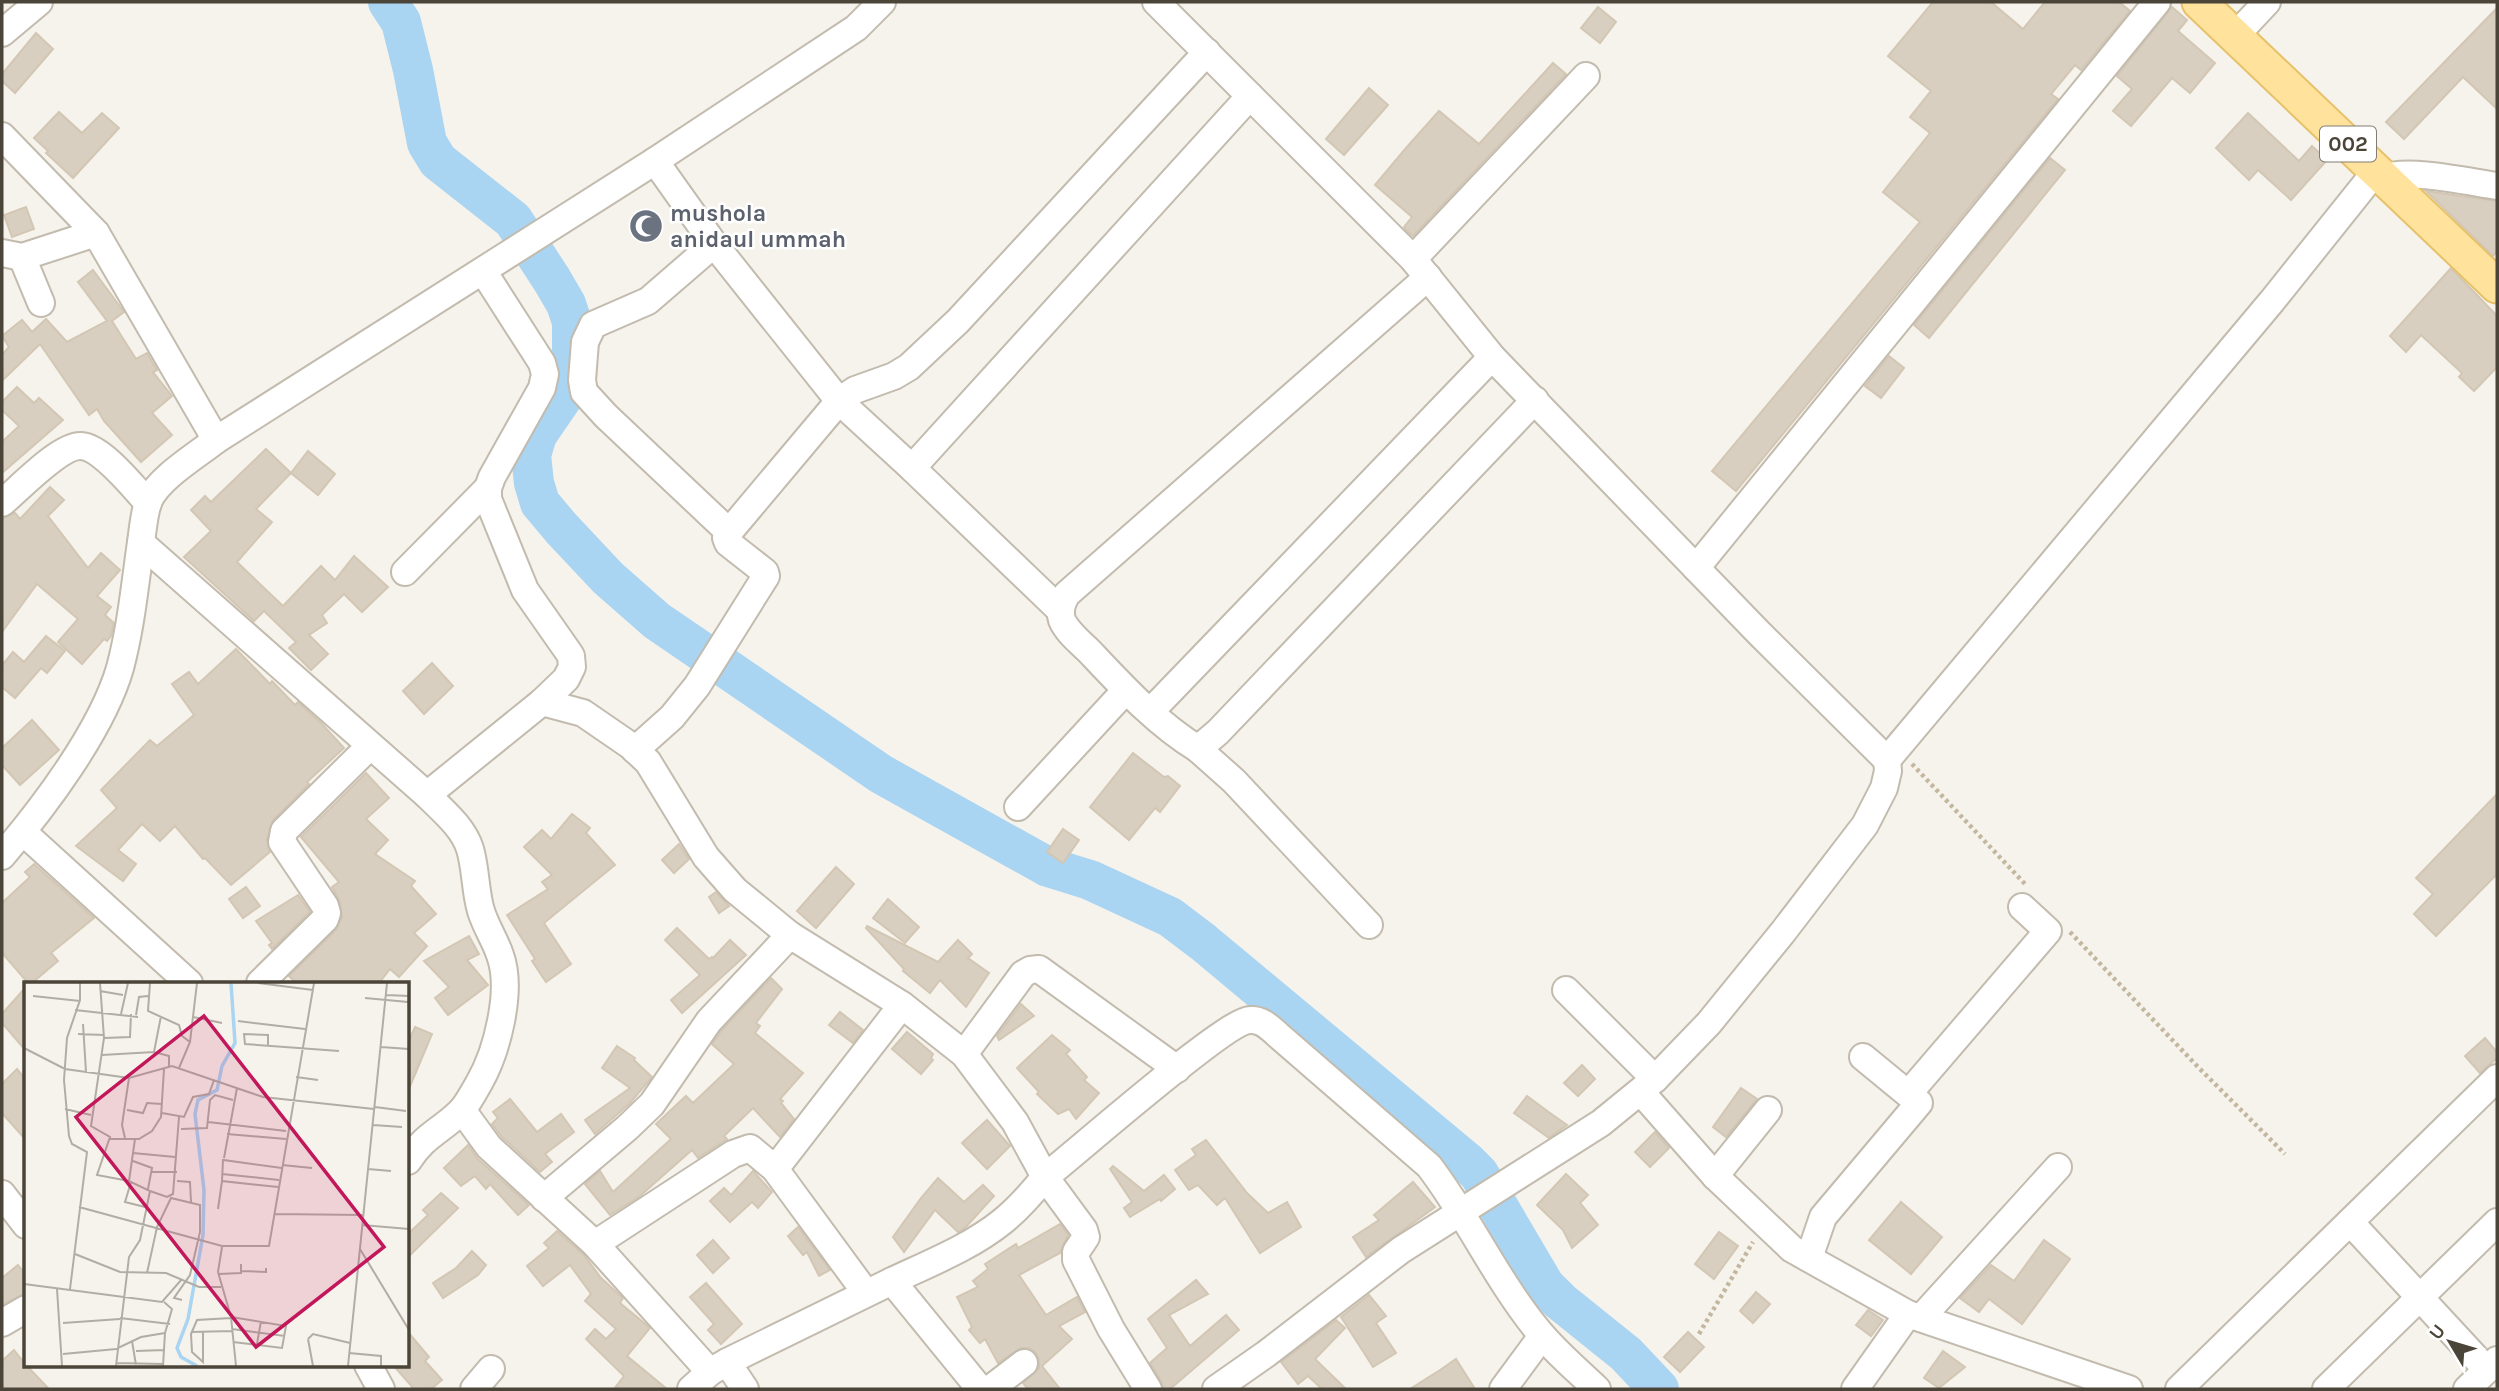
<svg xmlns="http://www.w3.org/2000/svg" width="2499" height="1391" font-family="Karla,sans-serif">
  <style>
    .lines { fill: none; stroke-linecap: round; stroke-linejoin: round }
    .river { stroke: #a9d4f2; stroke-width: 40 }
    .building { fill: #d8cfc1; stroke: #d3c7b4; stroke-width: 2 }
    .minor-casing { stroke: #c2bbae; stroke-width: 30 }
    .major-casing { stroke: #e6c16a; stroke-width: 37 }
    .path { stroke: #c4b79f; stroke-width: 4.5; stroke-dasharray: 3.5 3.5; stroke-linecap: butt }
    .minor { stroke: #fff; stroke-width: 26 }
    .major { stroke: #ffe39c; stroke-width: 33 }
    .labels { text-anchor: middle; stroke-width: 5; stroke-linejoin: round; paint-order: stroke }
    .shield { fill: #fff; stroke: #817c74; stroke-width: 2 }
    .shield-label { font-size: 21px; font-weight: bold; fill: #4b4439 }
    .worship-label { font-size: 23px; font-weight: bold; fill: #5b616d; stroke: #fff; text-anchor: start }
    .inset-river { fill: none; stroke: #a9d4f2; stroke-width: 3.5 }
    .inset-road { fill: none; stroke: #b2ada4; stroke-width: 2 }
    .view { fill: #c2185b; fill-opacity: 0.15; stroke: #c2185b; stroke-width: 3.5 }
    .inset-edge { fill: none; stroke: #4b4439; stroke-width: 3.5 }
  </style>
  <rect width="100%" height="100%" fill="#f6f3ec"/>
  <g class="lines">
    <polyline class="river" points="388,2 401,22 413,70 427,143 438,161 513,220 552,280 566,304 572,322 572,376 563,397 537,435 531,455 534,483 540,503 561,528 608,578 657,621 881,774 1048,867 1090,880 1170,917 1203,942 1466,1161 1479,1174 1545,1286 1560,1301 1626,1354 1659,1389"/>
  </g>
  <g class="building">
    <polygon points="1933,2 1991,2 2023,29 2045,2 2119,2 2130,11 2081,70 2075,65 2051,94 2058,99 1736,491 1712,471 1920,222 1883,192 1930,133 1910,117 1931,91 1888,56"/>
    <polygon points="1598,7 1616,22 1600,43 1581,28"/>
    <polygon points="2172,7 2187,20 2178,31 2215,63 2190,93 2172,78 2131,126 2113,111 2132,89 2117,76"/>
    <polygon points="2497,8 2497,109 2463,77 2404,139 2386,122"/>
    <polygon points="36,33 53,49 15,93 2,81 2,74"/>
    <polygon points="1553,63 1566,74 1413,236 1406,230 1404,227 1412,217 1375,185 1406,148 1439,111 1479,144"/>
    <polygon points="1369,88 1388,105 1344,155 1326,139"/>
    <polygon points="59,112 82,133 102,113 119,128 73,178 46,153 48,151 34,138"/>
    <polygon points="2248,113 2299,161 2312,146 2327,160 2291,200 2258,170 2249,180 2216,148"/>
    <polygon points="2050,158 2065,170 1929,338 1914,325"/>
    <polygon points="2426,191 2497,201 2497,251 2493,256"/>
    <polygon points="26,207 34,229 12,237 4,215"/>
    <polygon points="2451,268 2497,316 2497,367 2474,391 2459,377 2462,373 2421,335 2406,352 2390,336"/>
    <polygon points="93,270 124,312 112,321 136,359 147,353 157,370 153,372 172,396 152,413 172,435 141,462 104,421 97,409 89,415 40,344 2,381 2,355 9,347 2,336 22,320 32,332 46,319 67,342 107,321 78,282"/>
    <polygon points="1889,356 1904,368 1881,398 1865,386"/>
    <polygon points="17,387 34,403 39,398 63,420 2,473 2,442 19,426 2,410 2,402"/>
    <polygon points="266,449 291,473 256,509 272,522 237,562 283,606 321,566 335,580 354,556 388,587 362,612 344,594 322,615 327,623 309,635 328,654 311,670 289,648 296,642 264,611 254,621 184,557 211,531 191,510 205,496 211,502"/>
    <polygon points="308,451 335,474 318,495 291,473"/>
    <polygon points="50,487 64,500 48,516 88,568 101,553 120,570 97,596 111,607 105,615 114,623 111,636 107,641 104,639 82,664 58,642 78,619 37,584 2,632 2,518 15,513 20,519"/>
    <polygon points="46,636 65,651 47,673 41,668 15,698 2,687 2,665 13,652 24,662"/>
    <polygon points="236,649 270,684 272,681 295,705 298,702 321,723 344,748 307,782 309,784 273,820 267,839 270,852 231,885 205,858 203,859 175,826 160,841 142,824 118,850 136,864 123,881 76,846 117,808 101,790 150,740 157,746 194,715 172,684 189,672 198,684"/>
    <polygon points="432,663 453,686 424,714 403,691"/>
    <polygon points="32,720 59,750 20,785 2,765 2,748"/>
    <polygon points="1133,753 1164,777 1168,776 1180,786 1160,812 1155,808 1129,840 1090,807"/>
    <polygon points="366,773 389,798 366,819 388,840 375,854 415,881 411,886 436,914 414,933 427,946 399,977 390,969 379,983 296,983 289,976 336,930 342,917 340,902 332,887 339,882 301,837"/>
    <polygon points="2497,794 2497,874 2436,936 2414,914 2433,894 2416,878"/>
    <polygon points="572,814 590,828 586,833 615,865 544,923 571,964 546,982 532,961 535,959 507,915 548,889 542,882 552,875 524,847 542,830 551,839"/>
    <polygon points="1063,829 1079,840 1063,863 1047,852"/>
    <polygon points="679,844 689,859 674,873 662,860"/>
    <polygon points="34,864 94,918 51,953 58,961 32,983 28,983 2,953 2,903 30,877 25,872"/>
    <polygon points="836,867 854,884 816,928 797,911"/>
    <polygon points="246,887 260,906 243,918 229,899"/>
    <polygon points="716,892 729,906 719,913 709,897"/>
    <polygon points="298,895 310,912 272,949 269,945 272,943 256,921"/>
    <polygon points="888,899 919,927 905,943 873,918"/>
    <polygon points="867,926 938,962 958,940 972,954 968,958 989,973 966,1007 940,980 930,993 903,971 904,969 866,928"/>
    <polygon points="677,928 709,959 712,957 713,958 730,940 746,955 682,1013 671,1000 700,975 665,940"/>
    <polygon points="469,936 479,954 467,960 488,985 448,1015 435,998 449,987 424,961"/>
    <polygon points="771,978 782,989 756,1023 760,1026 755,1033 803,1073 780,1099 783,1101 781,1103 794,1119 780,1137 753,1108 724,1136 727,1139 698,1158 692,1150 640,1196 610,1215 585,1184 600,1171 613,1192 671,1139 656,1124 686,1096 693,1103 734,1064 712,1044 721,1031"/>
    <polygon points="26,987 26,1051 2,1023 2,1014"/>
    <polygon points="1021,1004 1034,1016 999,1040 997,1036"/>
    <polygon points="840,1012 863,1030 853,1043 829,1025"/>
    <polygon points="415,1027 432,1034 408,1091 408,1043"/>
    <polygon points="907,1032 933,1054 931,1058 933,1060 921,1074 892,1049"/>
    <polygon points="1052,1035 1070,1050 1066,1054 1087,1077 1084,1080 1099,1093 1076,1119 1069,1109 1058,1114 1037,1094 1039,1092 1017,1068"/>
    <polygon points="2485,1038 2497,1052 2497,1058 2480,1073 2465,1056"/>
    <polygon points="617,1046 635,1058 634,1060 652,1077 630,1103 595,1134 585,1120 630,1088 602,1068"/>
    <polygon points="1582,1065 1595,1079 1578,1096 1564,1083"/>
    <polygon points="17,1069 26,1080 26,1140 2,1113 2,1084"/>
    <polygon points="1741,1088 1757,1099 1726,1137 1713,1127"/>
    <polygon points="1527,1096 1550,1113 1567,1125 1549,1138 1514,1113"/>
    <polygon points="510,1099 537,1132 561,1114 574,1132 545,1154 552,1162 540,1172 501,1136 492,1124 498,1118 493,1112"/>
    <polygon points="987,1120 1010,1146 987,1169 962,1143"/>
    <polygon points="1655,1132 1669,1148 1650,1167 1635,1152"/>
    <polygon points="1206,1140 1247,1193 1268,1213 1287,1202 1301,1227 1260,1253 1225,1198 1217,1205 1198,1185 1189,1190 1175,1170 1196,1155 1192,1149"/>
    <polygon points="468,1145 478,1159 529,1205 518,1215 490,1184 486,1189 475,1176 461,1186 444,1168"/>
    <polygon points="1113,1166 1144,1191 1164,1175 1175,1189 1161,1201 1160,1199 1130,1217 1124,1208 1132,1202 1110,1169"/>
    <polygon points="753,1171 772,1192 758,1208 752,1202 730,1222 710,1201 724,1188 731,1195"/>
    <polygon points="1566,1174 1588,1195 1580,1203 1598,1225 1572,1248 1563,1230 1537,1205"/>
    <polygon points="938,1178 964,1202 983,1185 994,1196 965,1228 958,1232 935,1210 904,1252 893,1237 921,1198"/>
    <polygon points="1413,1182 1435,1207 1366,1257 1353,1237 1379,1220 1374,1215"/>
    <polygon points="441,1193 458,1208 408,1257 408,1234 428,1215 423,1210"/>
    <polygon points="1901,1202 1942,1237 1911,1274 1869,1240"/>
    <polygon points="1060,1224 1068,1235 1060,1253 1019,1275 1046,1315 1077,1297 1085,1312 1059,1326 1072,1339 1042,1366 1060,1389 1028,1389 1023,1383 1039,1368 1039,1360 1036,1353 1029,1348 1021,1348 998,1363 985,1339 980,1343 969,1330 972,1327 957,1297 978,1287 973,1281 988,1269 985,1264 1016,1244 1018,1248"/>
    <polygon points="798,1227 830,1270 819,1276 807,1252 803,1255 788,1236"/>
    <polygon points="557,1231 584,1255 601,1278 623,1298 620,1303 650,1328 627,1356 667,1389 614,1389 624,1376 586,1339 595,1329 606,1339 616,1329 585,1301 591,1294 570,1265 543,1286 527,1266 549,1248 544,1243"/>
    <polygon points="1719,1232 1738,1246 1714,1279 1695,1264"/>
    <polygon points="713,1240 729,1258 713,1273 697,1255"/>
    <polygon points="2044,1240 2070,1259 2022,1324 1989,1299 1979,1312 1960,1298 1991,1265 2014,1281"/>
    <polygon points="472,1251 486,1265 478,1275 443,1298 433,1283 456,1268"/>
    <polygon points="18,1265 26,1275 26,1293 2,1305 2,1278"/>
    <polygon points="1196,1280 1208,1294 1169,1315 1190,1346 1226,1315 1239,1330 1170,1389 1164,1389 1161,1381 1150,1363 1167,1348 1148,1319"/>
    <polygon points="706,1283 742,1324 721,1344 708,1330 714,1324 690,1297"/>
    <polygon points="1756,1292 1770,1304 1753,1323 1740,1311"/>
    <polygon points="1369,1295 1386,1316 1376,1323 1396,1353 1373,1367 1341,1317"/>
    <polygon points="1868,1310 1883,1320 1871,1336 1856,1325"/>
    <polygon points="1336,1320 1345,1328 1315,1359 1346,1389 1322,1389 1308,1376 1298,1384 1281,1362"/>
    <polygon points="408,1332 429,1357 425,1361 442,1380 431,1389 414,1389 393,1365 408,1365"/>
    <polygon points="1688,1332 1704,1347 1680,1372 1664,1357"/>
    <polygon points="14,1350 26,1365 49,1389 2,1389 2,1361"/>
    <polygon points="1943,1351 1965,1367 1939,1388 1924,1378"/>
    <polygon points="1456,1359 1475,1389 1410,1389 1440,1370"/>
  </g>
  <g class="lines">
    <g class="minor-casing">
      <g id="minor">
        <polyline points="1156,2 1413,259 1492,357 1759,633 1887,760 1888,771 1884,788 1865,825 1783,932 1709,1023 1655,1079 1601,1123 1401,1250 1266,1354 1216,1389"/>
        <polyline points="2,33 39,2"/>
        <polyline points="2235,36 2267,2"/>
        <polyline points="2,136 96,233 216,440"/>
        <polyline points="655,161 714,244 839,401 912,468 1061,611"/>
        <path d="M2384,178C2408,168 2469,182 2497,186"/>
        <polyline points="714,244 648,301 593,325 585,342 582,380 584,392 606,416 729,532"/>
        <polyline points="2,253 22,257 96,233"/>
        <polyline points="22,257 41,303"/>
        <polyline points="1413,259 1586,76"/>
        <path d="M1428,277L1067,594C1062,602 1059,611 1062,620C1067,632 1081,643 1090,652C1123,687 1157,724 1198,749L1218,732L1535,400"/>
        <polyline points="912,468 1250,96"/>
        <path d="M2,503C19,489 60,445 81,446C102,447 134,488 148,503"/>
        <path d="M141,543L427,795C443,811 463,827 470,849C476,869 475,891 481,911C486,927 495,940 500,955C513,990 497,1052 479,1083C474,1092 468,1103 462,1110C443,1130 424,1135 408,1161"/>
        <polyline points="1696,568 2157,2"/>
        <polyline points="405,572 488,488"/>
        <path d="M542,702L583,713L631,746L648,762L706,857L735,890L790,935L902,1005L964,1054L1015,1122L1045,1177C1032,1193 1019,1208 1003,1221C971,1247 930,1263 892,1281"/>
        <polyline points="1150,712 1492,357"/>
        <polyline points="1198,749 1234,781 1369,925"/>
        <polyline points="635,750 672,717 697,686 766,576 765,572 728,543 726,538 729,532 839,401 855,390 894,376 909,367 958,321 1207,52"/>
        <polyline points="1887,760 2272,301 2376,171"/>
        <polyline points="427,795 542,702 566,679 572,667 571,656 567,650 525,590 488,499 488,488 492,477 542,388 545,374 542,363 483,271"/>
        <polyline points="1018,807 1126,690"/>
        <polyline points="23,832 189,983"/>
        <path d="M2,856C44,807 102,730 120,668C131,627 135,584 141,542C143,529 144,512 149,500C160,477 196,456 216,440L655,161L856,28L882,2"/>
        <polyline points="260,983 325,919 327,913 325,906 282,842 284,831 370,746"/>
        <polyline points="1566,990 1655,1079"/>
        <polyline points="964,1054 1023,974 1030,970 1039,969 1177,1069"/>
        <polyline points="1641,1092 1715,1176 1792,1249 1908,1314 2129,1389"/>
        <polyline points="1909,1093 2048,931 2022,907"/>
        <polyline points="462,1110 489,1147 595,1244 710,1372"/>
        <polyline points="775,1169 902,1005"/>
        <polyline points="1715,1176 1768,1110"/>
        <polyline points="2,1194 26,1225"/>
        <polyline points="544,1198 627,1128 652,1104 709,1021 790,935"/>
        <polyline points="2350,1222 2487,1370"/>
        <polyline points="595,1244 733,1154 750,1148 775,1169 866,1293"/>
        <polyline points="1809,1258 1823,1217 1919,1103 1863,1057"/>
        <polyline points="1921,1318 2058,1167"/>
        <polyline points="2,1323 26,1309"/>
        <polyline points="727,1362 745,1389"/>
        <polyline points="368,1365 381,1389"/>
        <polyline points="474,1389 491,1369"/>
        <polyline points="691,1389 710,1372 727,1362 892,1281 980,1389"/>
        <polyline points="990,1389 1024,1363"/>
        <path d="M1148,1389L1111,1329L1076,1260V1252L1086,1237L1084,1230L1045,1177C1076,1153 1225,1021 1250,1020C1262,1019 1270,1028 1278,1035L1429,1166C1468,1217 1495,1277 1536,1328C1553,1350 1576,1369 1597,1389"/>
        <polyline points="1503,1389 1542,1336"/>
        <polyline points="1855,1389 1908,1314"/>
        <polyline points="2179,1389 2497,1078"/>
        <polyline points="2326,1389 2497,1222"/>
        <polyline points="2467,1389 2497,1360"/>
      </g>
    </g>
    <g class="major-casing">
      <polyline id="major" points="2199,2 2497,286"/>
    </g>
    <g class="path">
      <polyline points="1912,764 2026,885"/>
      <polyline points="2070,932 2198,1067 2285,1154"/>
      <polyline points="1699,1334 1753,1242"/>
    </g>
    <use href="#minor" class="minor"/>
    <use href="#major" class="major"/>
  </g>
  <defs>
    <g id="mosque-disc" transform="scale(1.75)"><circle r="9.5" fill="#6b7280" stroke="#fff"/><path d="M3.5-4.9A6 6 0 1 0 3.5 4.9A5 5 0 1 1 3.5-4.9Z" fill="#fff"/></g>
  </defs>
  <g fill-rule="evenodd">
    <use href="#mosque-disc" x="646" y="226"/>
  </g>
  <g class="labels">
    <rect class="shield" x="2320" y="126.5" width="56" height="35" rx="5"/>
    <g class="shield-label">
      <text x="2348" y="151">002</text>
    </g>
    <g class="worship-label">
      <text x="670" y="221">mushola<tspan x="670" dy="26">anidaul ummah</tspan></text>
    </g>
  </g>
  <g transform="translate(24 982)">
    <rect width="385" height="385" fill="#f6f3ec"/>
    <path class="inset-river" d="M173,384L157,375L153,366L164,337L179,253L180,208L171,132L174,118L193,108L198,84L211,61L207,1"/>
    <path class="inset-road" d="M76,1L80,56L67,144L86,155L73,193L105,199L126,209L116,258L105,275L92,384M126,1L124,29L155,43L158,54L166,60M234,1L289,8M76,9L99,13M362,13L385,14M9,14L56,19M341,16L384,20M51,28L114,35M97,32L104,1M112,33L115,15L124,14M169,35L198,41M214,39L281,47M59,42L62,90M54,52L80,53M80,56L106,55L107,32M244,63V53L220,52L221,62L315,69M357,65L385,67M0,66L41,87L105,96L148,84L239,115L350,127M130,70L137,34M78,73L130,70L145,74V84M155,86L166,60L173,1M272,95L294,98M351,125L382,129M41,127L67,133M103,128L119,131L123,121L138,122M138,131L160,135L169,115L185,112L190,98M184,140L262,149M349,143L378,145M157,147L183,146L186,118L191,113L209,118M203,152L262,157M101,156L98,143L105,96M86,157H115L128,149L137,135L140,87M109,171L151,175M200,176L213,106M109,179L128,186L124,207M258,183L288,186M344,187L367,189M128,190H153M198,192L255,198M105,199L111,157M153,199L166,200L167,220M107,200L101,220L121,225M254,205L198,199L199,178L258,186M126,209L143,215L149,212L155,135M55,225L198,264H245L290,1M194,227L198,199M250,232L339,233M338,243L385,247M198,265L194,290L207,335L212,384M336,267L385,348M51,272L96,290L142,291L175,305H197M217,289L242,290V286M123,291L133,245L147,216L176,223V250L166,293L150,316L158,318M195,292L217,291V282M0,302L138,320L158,297M33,307L38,384M46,307L63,170L48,162L45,154L40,98L43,56L56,18V1M207,335L262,344L258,366L209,360M96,336L146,342M39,341L96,337M208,347L261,354M167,350L208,349M179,350V380L168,370L167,352L173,338L207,336M284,357L289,352L326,361M284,357L289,384M108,359L112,383M233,362L237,339M112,369L140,368M325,371L357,374V384M39,372L92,367L117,355L141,351M92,381L139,382M139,384L141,351L148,327L140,320M324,384L363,1"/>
    <path class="view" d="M180,34L360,265L232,365L52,135Z"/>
    <rect width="385" height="385" class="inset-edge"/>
  </g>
  <rect width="2499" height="1391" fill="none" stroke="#4b4439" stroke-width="7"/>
  <g transform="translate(2450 1342) rotate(308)" stroke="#ffffff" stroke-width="5" paint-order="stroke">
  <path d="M0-5L12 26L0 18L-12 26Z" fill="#4b4439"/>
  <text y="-10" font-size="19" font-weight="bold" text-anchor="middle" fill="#4b4439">U</text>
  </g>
</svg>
